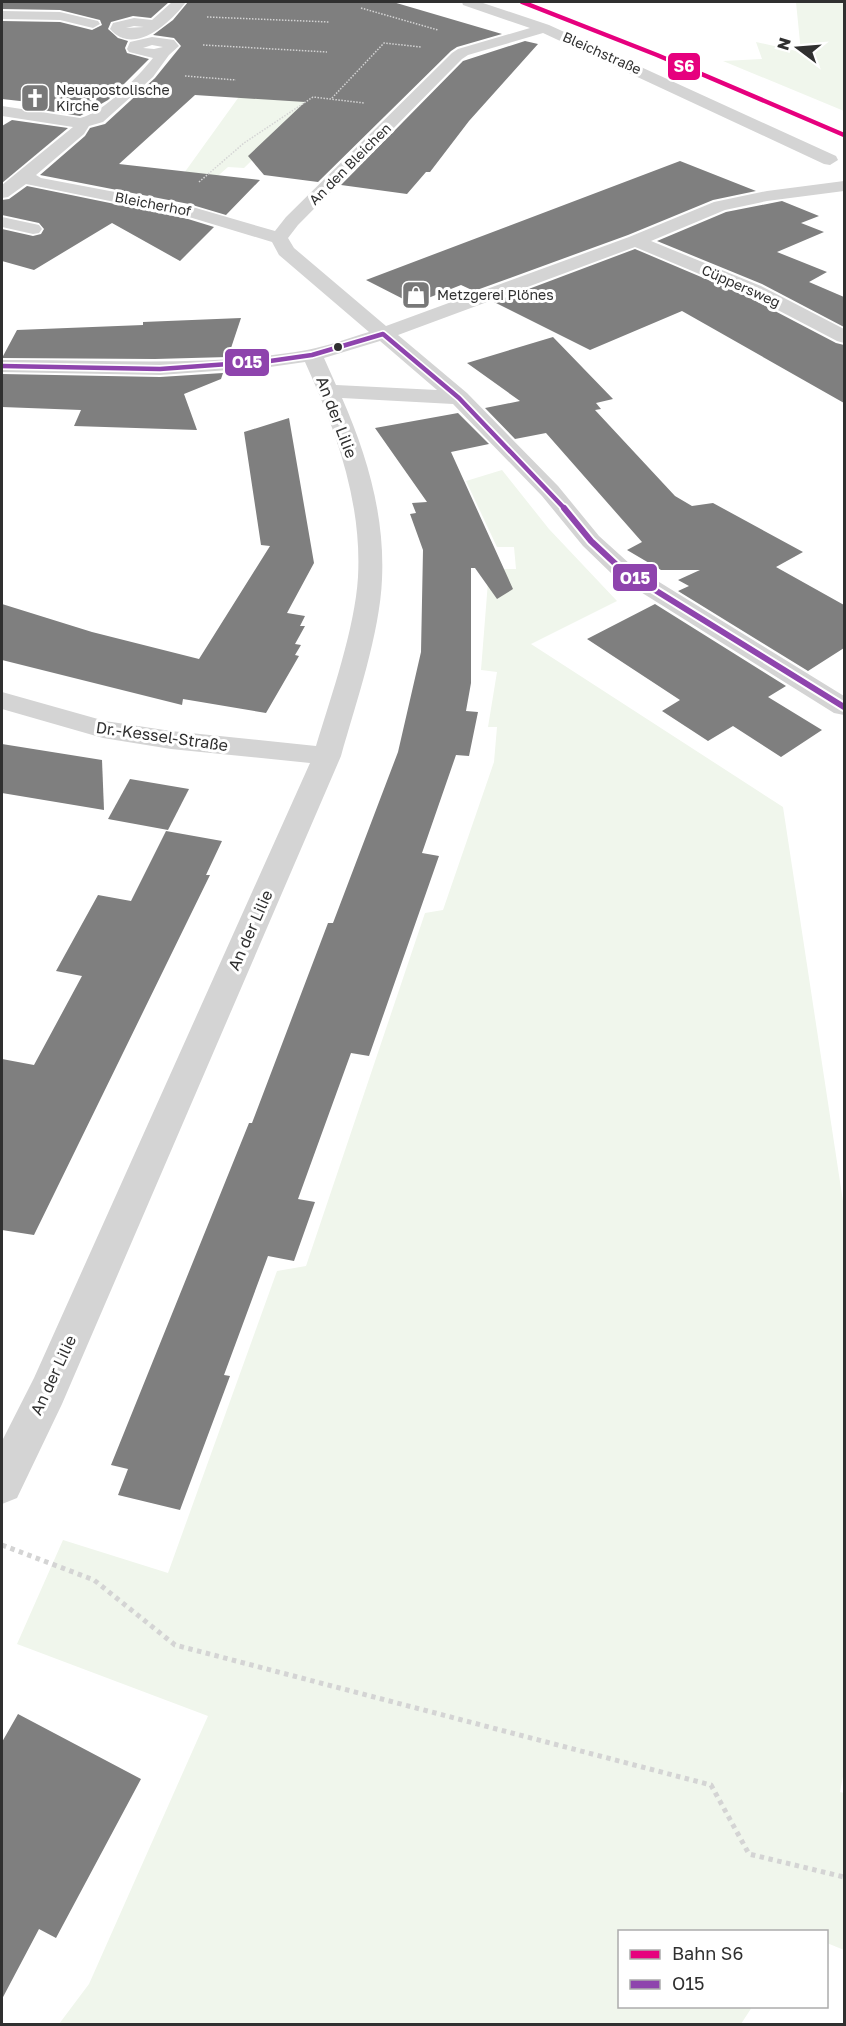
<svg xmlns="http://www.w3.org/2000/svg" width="846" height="2026" font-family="'Golos Text',sans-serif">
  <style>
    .green { fill: #f0f6ec }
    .building { fill: #7f7f7f }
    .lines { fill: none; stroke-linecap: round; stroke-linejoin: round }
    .path-far1 { stroke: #d4d4d4; stroke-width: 1.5; stroke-dasharray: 1.5 1.5; stroke-linecap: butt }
    .path { stroke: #d4d4d4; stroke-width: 5; stroke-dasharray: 4.5 4.5; stroke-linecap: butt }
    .minor { fill: #d4d4d4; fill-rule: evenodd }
    .bus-1-far1-casing { stroke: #fff; stroke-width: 8 }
    .bus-1-casing { stroke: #fff; stroke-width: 10 }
    .bus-1-far1 { stroke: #8e44ad; stroke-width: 4.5 }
    .bus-1 { stroke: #8e44ad; stroke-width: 6 }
    .rail-1-casing { stroke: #fff; stroke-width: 7 }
    .rail-1 { stroke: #e6007e; stroke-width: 4.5 }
    .bus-dot { fill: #303030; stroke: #fff; stroke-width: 2 }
    .labels { text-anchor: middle; stroke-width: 6; stroke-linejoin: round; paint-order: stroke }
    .far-street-label { font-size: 14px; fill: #303030; stroke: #fff }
    .far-poi-label { font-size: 14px; fill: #303030; stroke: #fff; text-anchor: start }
    .street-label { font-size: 16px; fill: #303030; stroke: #fff }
    .line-badge { stroke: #fff; stroke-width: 2 }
    .badge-label { font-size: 16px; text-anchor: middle; font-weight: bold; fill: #fff }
  </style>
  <rect width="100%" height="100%" fill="#fff"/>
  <g class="green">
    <polygon points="796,2 844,2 844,111 723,61 762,59 756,42 801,52"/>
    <polygon points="458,39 291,122 244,168 228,167 194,197 169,194 251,80"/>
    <polygon points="502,470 549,529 617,601 531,644 783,807 844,1208 844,1771 840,1792 844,1793 844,1950 827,1943 826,1932 620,1932 620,2006 752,2007 741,2024 59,2024 89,1984 208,1716 17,1644 63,1540 168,1573 277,1271 306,1266 425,913 443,910 494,762 497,727 488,727 497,672 481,670 489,569 516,569 514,547 497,547 466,481"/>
  </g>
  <g class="building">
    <polygon points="2,2 169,2 151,18 133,16 111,22 108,29 118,38 128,41 125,48 127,53 149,59 108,100 80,116 30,108 38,103 2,99 2,21 60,22 92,30 102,25 100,20 60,10 2,9"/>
    <polygon points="188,2 393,2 502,34 457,47 451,51 318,182 264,175 248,156 305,102 195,95 119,164 260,180 226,215 189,204 40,175 85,136 90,128 105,124 155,78 181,46 174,38 153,35 173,20"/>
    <polygon points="525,41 538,44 469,121 430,172 426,172 407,194 341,185 463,61"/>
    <polygon points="12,120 68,128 2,183 2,126"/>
    <polygon points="680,161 756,191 713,200 628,235 474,291 461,285 413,304 366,280"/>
    <polygon points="27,186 188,219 214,227 180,261 112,223 34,270 2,261 2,229 33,236 41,234 44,229 39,223 2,215 2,200 9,199"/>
    <polygon points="782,201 819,216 801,223 824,232 777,252 827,272 809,282 844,297 844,327 762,284 657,241 726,212"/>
    <polygon points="635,249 746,296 836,343 844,345 844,403 682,311 590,350 494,302"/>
    <polygon points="241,318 228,357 155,359 2,358 17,330 143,325 143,322"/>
    <polygon points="553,337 613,399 596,403 601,409 595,410 675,496 692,506 713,503 803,552 776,567 844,605 844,648 808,671 678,591 689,586 678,580 700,570 661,570 627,550 642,542 546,433 515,439 485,408 520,401 467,363"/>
    <polygon points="223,373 221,379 184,394 197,430 74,426 81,410 2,407 2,374 160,377"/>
    <polygon points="458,413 489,444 451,452 513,589 497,599 475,568 471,568 471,683 466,711 478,712 469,756 456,755 422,853 439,856 369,1056 351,1053 298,1199 315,1202 294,1261 268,1256 224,1375 230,1376 180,1510 118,1495 128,1469 111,1465 249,1123 252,1123 328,923 333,923 398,752 421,652 423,550 410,514 416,513 412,503 427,502 375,428"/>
    <polygon points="289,418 314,563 287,613 305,616 300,626 305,626 295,644 301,645 295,655 299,656 266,713 183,699 182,705 2,660 2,604 92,632 199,659 270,546 261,545 244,432"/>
    <polygon points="655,604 786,686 768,697 822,730 781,757 733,726 708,741 662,711 680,700 587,639"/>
    <polygon points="2,744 102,760 104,810 2,793"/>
    <polygon points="130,779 189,789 168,830 108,819"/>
    <polygon points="166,831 222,841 206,875 210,875 34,1235 2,1230 2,1059 34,1065 82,976 56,971 98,895 131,901"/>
    <polygon points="18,1714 141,1779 56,1938 39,1929 2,1999 2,1742"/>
  </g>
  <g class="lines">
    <g class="path-far1">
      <polyline points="361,8 438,30"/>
      <polyline points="207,17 329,22"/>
      <polyline points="203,45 327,52"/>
      <polyline points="185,76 236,80"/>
      <polyline points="332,98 384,43 421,47"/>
      <polyline points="199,182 244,143 313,97 364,103"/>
    </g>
    <polyline class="path" points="2,1545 94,1580 175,1645 711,1785 749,1854 844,1877"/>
    <g class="minor">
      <path d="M172,2H186C171,22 134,57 110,29L113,23L134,18L152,20ZM134,26L144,27L126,28Z"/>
      <path d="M462,2H480L549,25L836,156L838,160L830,165L824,164L543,33L468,55L462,59L298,225L288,238L294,248L386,326L629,237L714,202L767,191L844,181V191L767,201L725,210L651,241L761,286L844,329V343L837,341L747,294L635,247L398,335L467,393L558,486L599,536L630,564L844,696V715L834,713L612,574L583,546L542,496L453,404L342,398C367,455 385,516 382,579C380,633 356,703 341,756L62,1404L17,1498L2,1504V1441L34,1378L310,763L171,749L103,738L2,709V692L105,721L171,731L316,746C331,697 355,628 358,577C362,502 336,430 305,362L270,367L160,375L2,372V360C104,359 206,368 307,350C328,346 349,338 369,332L279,255L272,242L189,217L26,184L8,197L2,198V185L73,127L2,116V106L80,118C103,113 138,77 153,58L129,52L127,49L130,42L152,37L174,40L179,46L169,55L153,77L103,122L89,126L84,134L36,175L41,178L189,206L275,231L286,217L452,53L458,49L530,28L463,5ZM152,45L163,47L154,49L143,48ZM380,341L437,390L336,385L324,358Z"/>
      <polygon points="2,11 60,12 98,21 100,24 93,28 60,20 2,19"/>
      <polygon points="2,217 39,225 42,229 39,233 33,234 2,227"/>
    </g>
    <g class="bus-1-far1-casing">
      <polyline id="bus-1-far1" points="2,366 160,369 270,361 312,355 383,334 459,398 565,509"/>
    </g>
    <g class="bus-1-casing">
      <polyline id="bus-1" points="564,508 591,541 621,569 844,707"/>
    </g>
    <use href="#bus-1-far1" class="bus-1-far1"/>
    <use href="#bus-1" class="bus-1"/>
    <g class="rail-1-casing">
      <polyline id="rail-1" points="522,2 657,55 844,135"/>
    </g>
    <use href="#rail-1" class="rail-1"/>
  </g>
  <defs>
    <g id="church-square" transform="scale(1.5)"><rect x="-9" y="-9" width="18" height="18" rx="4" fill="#787878" stroke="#fff"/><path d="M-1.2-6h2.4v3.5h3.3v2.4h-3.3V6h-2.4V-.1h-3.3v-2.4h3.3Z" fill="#fff"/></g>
    <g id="shop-square" transform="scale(1.5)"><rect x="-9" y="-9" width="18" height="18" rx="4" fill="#787878" stroke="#fff"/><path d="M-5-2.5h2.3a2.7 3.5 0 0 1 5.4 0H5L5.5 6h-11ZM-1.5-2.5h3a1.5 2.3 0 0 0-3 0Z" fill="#fff"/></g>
  </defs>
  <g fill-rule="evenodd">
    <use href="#church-square" x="35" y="98"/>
    <use href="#shop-square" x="416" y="295"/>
  </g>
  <circle class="bus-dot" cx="338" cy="347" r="5"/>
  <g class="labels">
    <g class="far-street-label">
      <text transform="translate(602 53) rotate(24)" y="5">Bleichstraße</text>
      <text transform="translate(350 164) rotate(-45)" y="5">An den Bleichen</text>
      <text transform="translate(153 204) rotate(11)" y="5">Bleicherhof</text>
      <text transform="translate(741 286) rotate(24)" y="5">Cüppersweg</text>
    </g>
    <g class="far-poi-label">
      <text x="56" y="95">Neuapostolische<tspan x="56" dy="16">Kirche</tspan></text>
      <text x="437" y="300">Metzgerei Plönes</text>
    </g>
    <g class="street-label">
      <text transform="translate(337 417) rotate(69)" y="6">An der Lilie</text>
      <text transform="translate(162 736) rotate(8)" y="6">Dr.-Kessel-Straße</text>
      <text transform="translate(250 930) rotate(-66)" y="6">An der Lilie</text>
      <text transform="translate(53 1375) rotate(-65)" y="6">An der Lilie</text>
    </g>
  </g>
  <g class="line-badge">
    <rect x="667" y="52" width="34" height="29" rx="6" fill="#e6007e"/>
    <rect x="224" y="348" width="46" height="29" rx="6" fill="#8e44ad"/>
    <rect x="612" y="563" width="46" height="29" rx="6" fill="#8e44ad"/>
  </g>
  <g class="badge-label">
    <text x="684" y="72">S6</text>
    <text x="247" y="368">O15</text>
    <text x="635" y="584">O15</text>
  </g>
  <rect width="846" height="2026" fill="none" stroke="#303030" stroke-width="6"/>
  <rect x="618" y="1930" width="210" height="78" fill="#ffffff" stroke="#acacac" stroke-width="1.5"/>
  <rect x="630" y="1950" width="30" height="9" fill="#e6007e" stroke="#acacac" stroke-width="1.5"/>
  <text x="672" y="1960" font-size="18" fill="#303030">Bahn S6</text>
  <rect x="630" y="1980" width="30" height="9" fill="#8e44ad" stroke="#acacac" stroke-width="1.5"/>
  <text x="672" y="1990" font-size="18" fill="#303030">O15</text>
  <g transform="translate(798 48) rotate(286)" stroke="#ffffff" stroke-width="4.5" paint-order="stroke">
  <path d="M0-4.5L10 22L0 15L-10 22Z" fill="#303030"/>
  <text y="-9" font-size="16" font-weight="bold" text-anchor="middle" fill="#303030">N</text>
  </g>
</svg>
